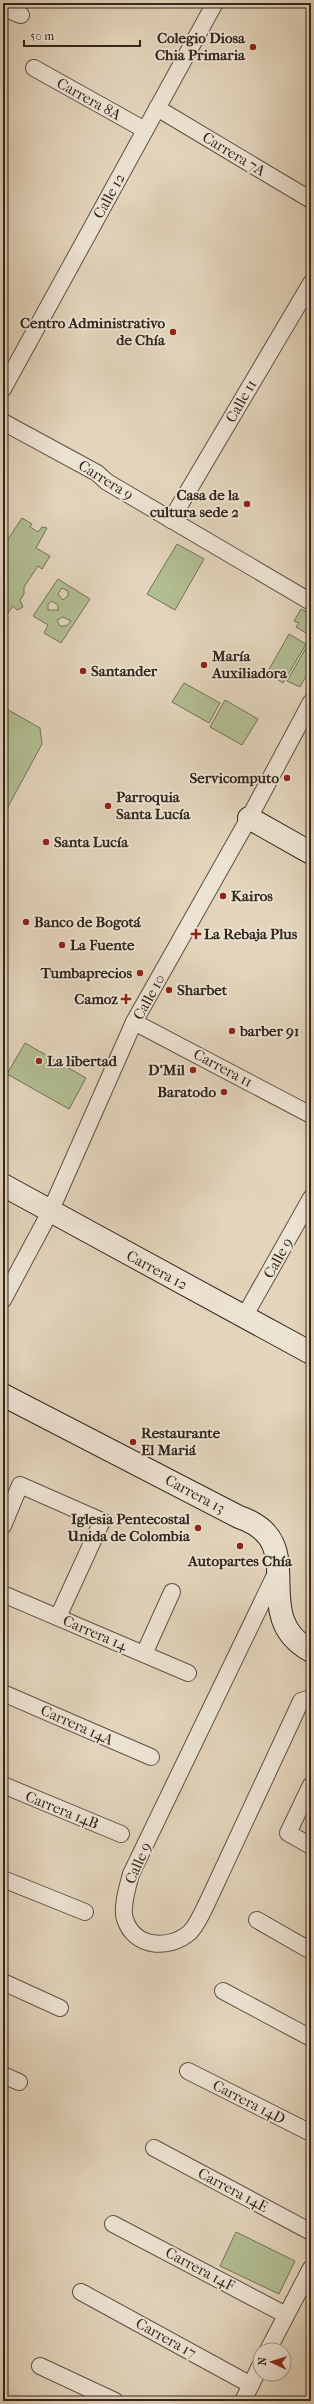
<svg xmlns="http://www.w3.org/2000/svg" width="314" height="2404" font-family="'IM FELL French Canon',serif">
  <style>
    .green { fill: #b2bd92; stroke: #727258; fill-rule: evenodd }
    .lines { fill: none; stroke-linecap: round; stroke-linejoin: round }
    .street-casing { stroke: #5e5244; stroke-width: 18 }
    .secondary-casing { stroke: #31271d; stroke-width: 24 }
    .street { stroke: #ede3d3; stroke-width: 16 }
    .secondary { stroke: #ede3d3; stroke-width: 22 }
    .poi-dot { fill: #8f2418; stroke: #ede3d3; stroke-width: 1.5 }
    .labels { text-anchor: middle; stroke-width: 3.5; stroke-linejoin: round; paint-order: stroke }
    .poi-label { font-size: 15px; font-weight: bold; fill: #31271d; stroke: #ede3d3; text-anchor: start }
    .street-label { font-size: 15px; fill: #31271d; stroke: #ede3d3 }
  </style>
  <rect width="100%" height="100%" fill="#e3d4bb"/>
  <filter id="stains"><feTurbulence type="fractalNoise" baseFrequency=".005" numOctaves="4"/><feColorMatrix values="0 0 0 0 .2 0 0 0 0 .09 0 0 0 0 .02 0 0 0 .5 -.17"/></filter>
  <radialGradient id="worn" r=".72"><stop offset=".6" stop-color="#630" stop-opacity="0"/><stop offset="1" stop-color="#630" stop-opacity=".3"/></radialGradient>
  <g class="green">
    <polygon points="22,518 32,524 30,527 38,532 42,527 47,528 36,548 50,556 42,569 38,566 24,587 24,594 20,600 23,607 17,610 13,606 3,620 3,547"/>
    <polygon points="177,544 204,559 175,610 147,594"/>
    <path d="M58,579L90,599L61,643L44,633L48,625L33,616ZM62,588L68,591V596L63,600L58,594ZM52,601L58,605V610H48V604ZM63,617L71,621L66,626H60L57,620Z"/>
    <polygon points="301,609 311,614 311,636 296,627 299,623 294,621"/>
    <polygon points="289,634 306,644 283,683 267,673"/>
    <polygon points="311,639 311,667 300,687 287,681"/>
    <polygon points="184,683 220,703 209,723 172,702"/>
    <polygon points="225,700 258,719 242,745 210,727"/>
    <polygon points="3,707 40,728 42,744 3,816"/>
    <polygon points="25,1043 86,1078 69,1109 7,1074"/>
    <polygon points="236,2232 295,2261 279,2294 220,2266"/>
  </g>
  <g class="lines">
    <g class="street-casing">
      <g id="street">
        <polyline points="3,8 21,15"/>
        <polyline points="34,68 145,130"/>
        <polyline points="157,108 311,200"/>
        <polyline points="3,389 215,3"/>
        <polyline points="3,422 97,473 107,482 311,602"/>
        <polyline points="171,520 311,283"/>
        <polyline points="134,1022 311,1115"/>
        <polyline points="3,1300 50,1212 134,1022 249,818 311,702"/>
        <polyline points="244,1317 311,1198"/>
        <polyline points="3,1526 20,1485 102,1521 58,1617"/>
        <path d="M277,1571L131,1874C128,1885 121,1908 125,1919C134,1948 169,1950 189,1933C197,1926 203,1911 208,1901L301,1701L311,1698"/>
        <polyline points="3,1594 188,1673"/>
        <polyline points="144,1654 172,1592"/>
        <polyline points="3,1693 151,1757"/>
        <polyline points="3,1785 121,1834"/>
        <polyline points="311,1785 288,1833 311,1846"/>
        <polyline points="3,1879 85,1912"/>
        <polyline points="257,1920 311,1951"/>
        <polyline points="3,1982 60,2008"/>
        <polyline points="223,1991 311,2038"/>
        <polyline points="188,2071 311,2133"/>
        <polyline points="3,2075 19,2082"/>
        <polyline points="154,2148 311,2232"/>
        <polyline points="113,2224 286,2315"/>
        <polyline points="81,2292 251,2385"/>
        <polyline points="268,2350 311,2268"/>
        <polyline points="40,2366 115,2401"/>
        <polyline points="243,2401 260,2366"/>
      </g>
    </g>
    <g class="secondary-casing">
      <g id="secondary">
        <polyline points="249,818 311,853"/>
        <polyline points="3,1185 311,1353"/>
        <path d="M3,1395L239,1517C314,1542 245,1615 311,1651"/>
      </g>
    </g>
    <use href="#street" class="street"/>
    <use href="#secondary" class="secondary"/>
  </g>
  <g class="poi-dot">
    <circle cx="253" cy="47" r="4"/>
    <circle cx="173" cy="332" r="4"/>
    <circle cx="247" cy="504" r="4"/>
    <circle cx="204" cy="665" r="4"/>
    <circle cx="83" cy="671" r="4"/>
    <circle cx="287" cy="778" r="4"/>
    <circle cx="108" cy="806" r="4"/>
    <circle cx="46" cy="842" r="4"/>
    <circle cx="223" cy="896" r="4"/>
    <circle cx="26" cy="922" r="4"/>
    <path d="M194 928h4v4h4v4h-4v4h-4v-4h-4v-4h4z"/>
    <circle cx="62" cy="945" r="4"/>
    <circle cx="140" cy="973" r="4"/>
    <circle cx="169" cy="990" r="4"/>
    <path d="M124 993h4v4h4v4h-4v4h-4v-4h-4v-4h4z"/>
    <circle cx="232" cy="1031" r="4"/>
    <circle cx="39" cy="1061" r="4"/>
    <circle cx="193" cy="1070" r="4"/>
    <circle cx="224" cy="1092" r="4"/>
    <circle cx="133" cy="1442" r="4"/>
    <circle cx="198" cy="1528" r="4"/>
    <circle cx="240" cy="1546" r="4"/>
  </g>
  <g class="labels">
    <g class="poi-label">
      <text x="245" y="43" text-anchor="end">Colegio Diosa<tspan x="245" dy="17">Chia Primaria</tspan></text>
      <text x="165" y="328" text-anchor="end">Centro Administrativo<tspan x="165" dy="17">de Chía</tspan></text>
      <text x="239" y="500" text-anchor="end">Casa de la<tspan x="239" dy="17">cultura sede 2</tspan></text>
      <text x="212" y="661">María<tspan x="212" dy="17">Auxiliadora</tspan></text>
      <text x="91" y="676">Santander</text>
      <text x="279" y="783" text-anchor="end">Servicomputo</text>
      <text x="116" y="802">Parroquia<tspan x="116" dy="17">Santa Lucía</tspan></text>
      <text x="54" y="847">Santa Lucía</text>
      <text x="231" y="901">Kairos</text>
      <text x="34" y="927">Banco de Bogotá</text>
      <text x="204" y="939">La Rebaja Plus</text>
      <text x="70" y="950">La Fuente</text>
      <text x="132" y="978" text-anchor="end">Tumbaprecios</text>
      <text x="177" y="995">Sharbet</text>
      <text x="118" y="1004" text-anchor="end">Camoz</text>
      <text x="240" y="1036">barber 91</text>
      <text x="47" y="1066">La libertad</text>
      <text x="185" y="1075" text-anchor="end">D'Mil</text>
      <text x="216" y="1097" text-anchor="end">Baratodo</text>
      <text x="141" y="1438">Restaurante<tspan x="141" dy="17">El Mariá</tspan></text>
      <text x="190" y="1524" text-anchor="end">Iglesia Pentecostal<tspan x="190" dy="17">Unida de Colombia</tspan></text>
      <text x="240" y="1566" text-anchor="middle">Autopartes Chía</text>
    </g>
    <g class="street-label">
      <text transform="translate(89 99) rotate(29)" y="5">Carrera 8A</text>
      <text transform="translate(234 154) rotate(31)" y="5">Carrera 7A</text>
      <text transform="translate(109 196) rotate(-61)" y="5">Calle 12</text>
      <text transform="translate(241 401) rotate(-60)" y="5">Calle 11</text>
      <text transform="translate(106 480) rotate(32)" y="5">Carrera 9</text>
      <text transform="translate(149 997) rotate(-61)" y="5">Calle 10</text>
      <text transform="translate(223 1068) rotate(28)" y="5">Carrera 11</text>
      <text transform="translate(278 1258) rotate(-61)" y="5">Calle 9</text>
      <text transform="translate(157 1270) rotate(28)" y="5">Carrera 12</text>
      <text transform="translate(195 1494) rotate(28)" y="5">Carrera 13</text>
      <text transform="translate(95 1633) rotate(23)" y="5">Carrera 14</text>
      <text transform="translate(77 1725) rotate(24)" y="5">Carrera 14A</text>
      <text transform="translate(62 1810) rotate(22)" y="5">Carrera 14B</text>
      <text transform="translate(138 1863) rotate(-66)" y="5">Calle 9</text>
      <text transform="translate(249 2102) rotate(27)" y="5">Carrera 14D</text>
      <text transform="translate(233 2190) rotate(28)" y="5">Carrera 14E</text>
      <text transform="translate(200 2269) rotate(28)" y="5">Carrera 14F</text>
      <text transform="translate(166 2338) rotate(29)" y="5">Carrera 17</text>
    </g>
  </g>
  <rect width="314" height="2404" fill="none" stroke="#e3d4bb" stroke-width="16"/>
  <rect x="4" y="4" width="306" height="2396" fill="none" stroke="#31271d" stroke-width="2"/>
  <rect x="8" y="8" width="298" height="2388" fill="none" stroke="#31271d"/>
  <g transform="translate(272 2362) rotate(274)"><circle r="19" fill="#ede3d3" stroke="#a2988a"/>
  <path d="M0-3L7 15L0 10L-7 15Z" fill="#8f2418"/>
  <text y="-6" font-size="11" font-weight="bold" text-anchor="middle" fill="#31271d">N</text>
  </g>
  <path d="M24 40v6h116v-6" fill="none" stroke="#31271d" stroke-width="2"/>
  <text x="30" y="40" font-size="12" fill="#31271d" stroke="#ede3d3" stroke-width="3" paint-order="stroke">50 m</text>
  <rect width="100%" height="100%" filter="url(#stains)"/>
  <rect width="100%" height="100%" fill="url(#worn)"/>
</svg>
